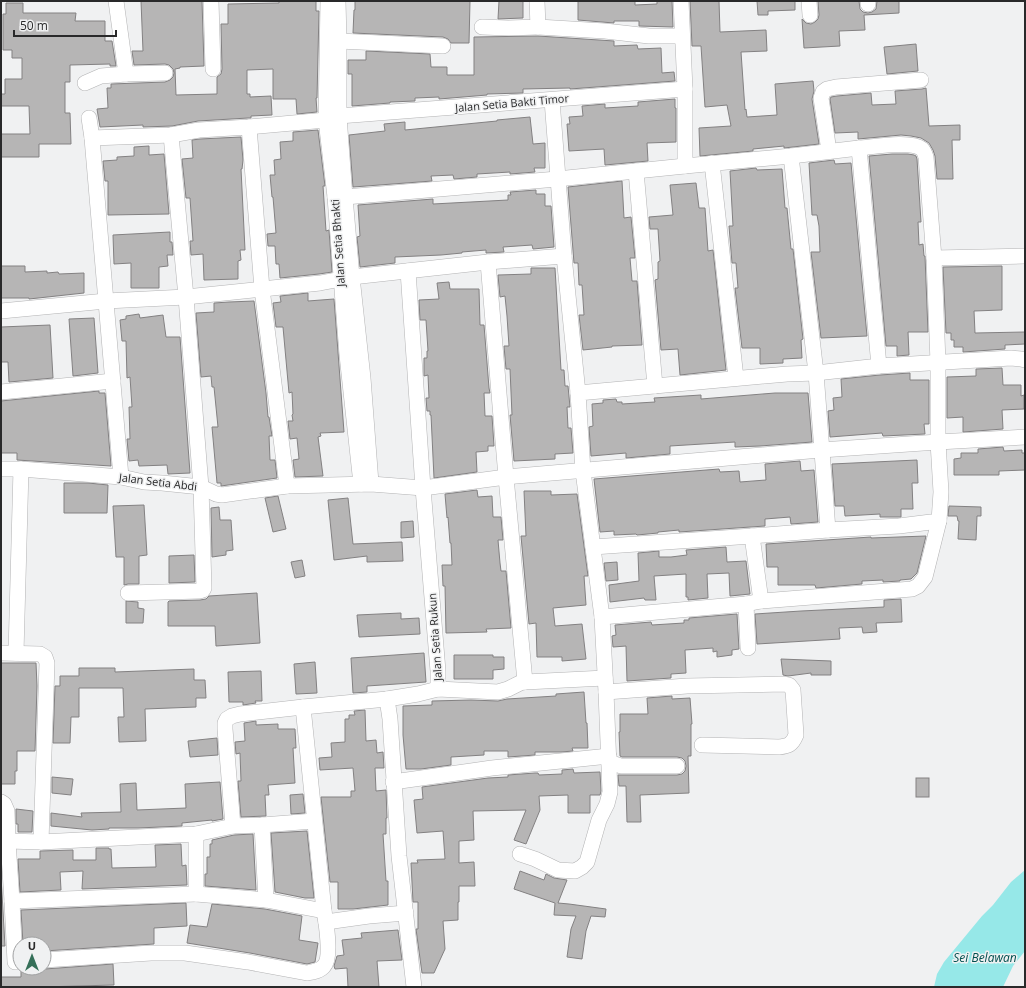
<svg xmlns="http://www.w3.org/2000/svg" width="1026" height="988" font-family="'Open Sans',sans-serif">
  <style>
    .water { fill: #96e8e8 }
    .building { fill: #b6b5b5; stroke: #838182 }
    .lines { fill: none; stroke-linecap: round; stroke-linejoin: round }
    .minor-casing { stroke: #b3b3b4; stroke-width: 16 }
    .minor { stroke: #fff; stroke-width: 15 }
    .labels { text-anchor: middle; stroke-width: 3; stroke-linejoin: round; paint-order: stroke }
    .street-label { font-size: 11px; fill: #29292a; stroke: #f0f1f2 }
    .water-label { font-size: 12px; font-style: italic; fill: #004f4f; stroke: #f0f1f2 }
  </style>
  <rect width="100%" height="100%" fill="#f0f1f2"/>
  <polygon class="water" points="1025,870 1025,951 1013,966 1003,987 934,987 937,974 944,962 982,916 993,905 1011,882"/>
  <g class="building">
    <polygon points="141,1 202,1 204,66 180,67 180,68 175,69 176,95 217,94 217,77 221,74 222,69 221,24 228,24 228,4 279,3 279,1 316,1 316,11 319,11 317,98 316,98 317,112 297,114 296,99 273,99 273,69 247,70 247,94 250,94 250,97 271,96 272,115 251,116 251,118 248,118 198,121 172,126 143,127 143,125 100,127 97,109 108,108 107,88 111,88 111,84 165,82 170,80 173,77 174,73 173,69 169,65 165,64 134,65 132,51 143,51"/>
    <polygon points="355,1 470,1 469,43 451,43 448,39 443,37 353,33 354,10 355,10"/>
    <polygon points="499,1 523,1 523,18 498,19"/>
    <polygon points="578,1 635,1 635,5 657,4 657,1 672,1 673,27 639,26 639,21 614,21 614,23 578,20"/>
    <polygon points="690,1 719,1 720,32 766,30 767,51 741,52 745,110 746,109 747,117 777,115 775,84 813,81 814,91 812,99 819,144 784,148 784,146 753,149 753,151 700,156 699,128 731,126 727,105 705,107 701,46 692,46"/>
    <polygon points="757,1 795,1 795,10 768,11 768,15 758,15"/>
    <polygon points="818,1 859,1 860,9 863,12 868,13 872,12 876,9 877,1 899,1 899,13 864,15 865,30 839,31 840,46 804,48 802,19 806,23 811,24 815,22 818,19 819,15"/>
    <polygon points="6,3 23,3 23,13 76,13 75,21 105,21 105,41 112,41 116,66 110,66 110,64 70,65 70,82 65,82 65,113 70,113 71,144 39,144 39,157 1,157 1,134 30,134 29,106 1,106 1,94 5,94 5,79 22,79 22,58 12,58 12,50 3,50 3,14 6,14"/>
    <polygon points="538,36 614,41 614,46 637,45 638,49 661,48 662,73 674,72 675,81 570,89 570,88 523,89 523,93 487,94 487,95 439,99 439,97 415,98 415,101 390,102 390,103 352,106 352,74 348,74 348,60 366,60 366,51 430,54 431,67 447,67 447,75 474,75 474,37"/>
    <polygon points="916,44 918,71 887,74 884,47"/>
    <polygon points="926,88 929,126 960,125 960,140 952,140 953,179 937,179 935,156 933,150 929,143 921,138 911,136 901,135 858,139 858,132 835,133 830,99 831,97 837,96 871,93 872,105 896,104 895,91 922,89"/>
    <polygon points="675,99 675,108 676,108 676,142 647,143 648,161 605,165 604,149 569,151 567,124 570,124 569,117 583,116 582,106 605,104 605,108 638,106 638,102"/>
    <polygon points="530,117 533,144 545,143 545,168 534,168 535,172 510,174 510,172 477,174 477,177 454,179 453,175 431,176 432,181 353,187 349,135 385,131 384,124 405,122 405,130 497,121 497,120"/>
    <polygon points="318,130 325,186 323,186 326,231 329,230 332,272 319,274 280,278 279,264 276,264 275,246 268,246 267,234 276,233 273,197 272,197 270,175 275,175 274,160 281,159 280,142 293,141 293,132"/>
    <polygon points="241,137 243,160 242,169 241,169 245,250 240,250 241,260 238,261 238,279 204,280 203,254 191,255 190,241 193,241 190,198 186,198 182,159 193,158 192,140 200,139"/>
    <polygon points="149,146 149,155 164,154 169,214 108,215 108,181 105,181 103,161 117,160 117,157 134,156 134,147"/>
    <polygon points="892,154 908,154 914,155 916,156 917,159 921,222 918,222 919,245 923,244 924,256 925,256 928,332 908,332 909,355 897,356 897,346 886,346 869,156"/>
    <polygon points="834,160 835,164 851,163 867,336 821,338 811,252 820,252 819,226 817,215 812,215 809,163"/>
    <polygon points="756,168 757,170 782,169 785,208 787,208 791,249 793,249 803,339 801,340 802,358 783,359 783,363 760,364 760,348 742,348 735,288 738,288 736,263 732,263 729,226 733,226 730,171"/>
    <polygon points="622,181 624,218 631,217 635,258 630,258 632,281 637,281 642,345 612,346 612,347 583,350 579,315 584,315 582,285 579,285 578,263 574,263 568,187"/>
    <polygon points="696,183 699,208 705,208 708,251 713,250 726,370 680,375 678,349 661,350 655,280 658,279 658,262 660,261 658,229 650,229 649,217 673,215 670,185"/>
    <polygon points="536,190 536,194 545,194 545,206 551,206 554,247 533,249 532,245 503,247 504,252 486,253 486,250 462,252 462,253 441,255 395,257 395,263 360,267 357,237 360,236 358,205 433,199 433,204 508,200 508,195 511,195 510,192"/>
    <polygon points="170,232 170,242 172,242 173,255 167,255 168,266 159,267 159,288 131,288 131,263 114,264 113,235"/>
    <polygon points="1,266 25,266 25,272 47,271 47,273 58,272 59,274 84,273 84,293 29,299 29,298 1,298"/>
    <polygon points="1002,266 1002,310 974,311 975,333 1025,332 1025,344 1005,345 1005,349 963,352 963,347 954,347 954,340 951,340 951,333 946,333 943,267"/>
    <polygon points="531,268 555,268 561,370 564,370 565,386 568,386 570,407 567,407 568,428 571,428 573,453 555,454 555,459 514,461 510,415 512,415 510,369 506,369 504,346 509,346 507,316 505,296 500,297 498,275 531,274"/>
    <polygon points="449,282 450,289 479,289 480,325 484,325 489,388 490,393 484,393 485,416 492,416 494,446 488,446 488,451 476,452 477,472 434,478 431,415 430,415 430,411 427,411 426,398 429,398 428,375 424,376 424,358 427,358 427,351 428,351 426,320 420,320 419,300 439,299 437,283"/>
    <polygon points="308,293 308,301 334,299 344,432 320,433 321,436 318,437 323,476 295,477 293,460 299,459 297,438 290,439 288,421 293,421 292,415 293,414 292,392 289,393 283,327 276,327 273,303 281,302 280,296"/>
    <polygon points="254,301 266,393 268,417 269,417 272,436 269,436 270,460 275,460 277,478 221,486 221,483 217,483 212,427 218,427 214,387 212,387 211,376 201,377 196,313 214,312 214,303 229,302"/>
    <polygon points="139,314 140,318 163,315 166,337 180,337 190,473 168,474 167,465 139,466 138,460 129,461 127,439 130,439 129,407 132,407 130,377 127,378 126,341 122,341 120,320 126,319 126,316"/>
    <polygon points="94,318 98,373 73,376 69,319"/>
    <polygon points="50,325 53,378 9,382 8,362 1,362 1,327"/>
    <polygon points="1002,368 1003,385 1021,385 1021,396 1024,395 1024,409 1002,410 1003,429 963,432 963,417 947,418 947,377 976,376 976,369"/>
    <polygon points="910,373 910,380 929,380 929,424 924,424 925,434 883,436 882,433 830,437 828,411 834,410 833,398 842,397 841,379 880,375"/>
    <polygon points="99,391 99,393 105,393 111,466 17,460 17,453 1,453 1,401"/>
    <polygon points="775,393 808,393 812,442 760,446 735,447 735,442 670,446 670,454 626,458 626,453 591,456 589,427 593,426 592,404 603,403 603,400 616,399 617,402 622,402 622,404 655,402 654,398 701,395 701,399"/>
    <polygon points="1003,447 1004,451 1022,450 1022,453 1025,453 1025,470 999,471 999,475 954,475 954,459 961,458 961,453 978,453 978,449"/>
    <polygon points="917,460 918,483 912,483 913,509 901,509 901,517 880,517 880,514 845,516 844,506 835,506 832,464"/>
    <polygon points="800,461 801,471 814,470 818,522 791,524 790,517 765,519 765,526 679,532 679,530 658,532 658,533 637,535 636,534 614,535 614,531 600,532 594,479 719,469 720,472 739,471 740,482 766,480 765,464"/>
    <polygon points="64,483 88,483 108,485 107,513 64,513"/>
    <polygon points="477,490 478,497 492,496 493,517 501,517 503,540 498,540 500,563 501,571 506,571 511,628 486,629 487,632 446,633 445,586 443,586 442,565 452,565 451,543 450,543 448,517 447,518 445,494"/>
    <polygon points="524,491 551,491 551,495 577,494 588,576 584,576 586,605 553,608 555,626 582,624 586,659 562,661 562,657 537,657 536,623 529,624 521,536 526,536"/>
    <polygon points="278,496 286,529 273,532 265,498"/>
    <polygon points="348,498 353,544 402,542 403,561 367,562 367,556 334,560 328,500"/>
    <polygon points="144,505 147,555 139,556 139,584 128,584 124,585 124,557 116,557 113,506"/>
    <polygon points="949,506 981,507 981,516 977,516 976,540 958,539 959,521 958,521 957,516 948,516"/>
    <polygon points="219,507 220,520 231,520 233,550 226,551 226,555 212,557 211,508"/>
    <polygon points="413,521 414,537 401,538 401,522"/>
    <polygon points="926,536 917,573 911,579 900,580 900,581 883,582 883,580 862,581 862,584 816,588 815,585 778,585 778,567 767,567 766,544 871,537 871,538"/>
    <polygon points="726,547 727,562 746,561 750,594 730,596 729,573 707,574 708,598 688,600 688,597 686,597 686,574 654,576 656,600 645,600 644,598 610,602 609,585 639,581 638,553 659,551 659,557 671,557 687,555 686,550"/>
    <polygon points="194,555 195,582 169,583 169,556"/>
    <polygon points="302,560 305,576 295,578 291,562"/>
    <polygon points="617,562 618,580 606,581 604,563"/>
    <polygon points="257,593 260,643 216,646 215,626 168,626 168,602 169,601 200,600 206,599 209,596"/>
    <polygon points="901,599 902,622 876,623 877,632 863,633 862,627 839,628 840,639 757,644 755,614 801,611 884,607 884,600"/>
    <polygon points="126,601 138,602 138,608 144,609 143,623 126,623"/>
    <polygon points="401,613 401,619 419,618 420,634 359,637 357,615"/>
    <polygon points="737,614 739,649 732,650 732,655 717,657 717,651 713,652 713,648 685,650 686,673 671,674 671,678 627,681 626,646 613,647 612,636 616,635 615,625 651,622 652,625 684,623 684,620 689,620 689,618"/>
    <polygon points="424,653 426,682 367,686 367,692 353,693 351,658"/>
    <polygon points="454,655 493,655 493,657 504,657 504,669 493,670 493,679 454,679"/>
    <polygon points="781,659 831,661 831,675 811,675 811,673 788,676 783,675"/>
    <polygon points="315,662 317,693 296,694 294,664"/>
    <polygon points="1,663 36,663 37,686 35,751 17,751 17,771 15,771 15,784 1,784"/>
    <polygon points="79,668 115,668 115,672 194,669 194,680 205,680 206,698 196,698 196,707 145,709 146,741 119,742 118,717 124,717 123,688 79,688 79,717 71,717 70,743 53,743 55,686 60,686 60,676 79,676"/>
    <polygon points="261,671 262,701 255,701 256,703 243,705 243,702 229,702 228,672"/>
    <polygon points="584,692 586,723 587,723 588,748 572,748 573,751 561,752 535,752 535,755 508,757 508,751 484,751 484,755 451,757 451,765 421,769 406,769 403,735 403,706 432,705 432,701 471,700 498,701 507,699 556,696 556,694"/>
    <polygon points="672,696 672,699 690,698 692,724 691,724 691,756 688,756 689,793 640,795 641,822 627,822 626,786 619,786 618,775 677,775 682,774 685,771 686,766 685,761 682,758 677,757 622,757 620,756 619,732 620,732 620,714 648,714 647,698"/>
    <polygon points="365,710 366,741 376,740 377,753 383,752 384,768 375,768 376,791 386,790 387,818 386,818 386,834 383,834 386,881 388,881 388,905 353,909 338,909 338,882 330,882 321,797 351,797 351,791 355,791 353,768 320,770 319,758 332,757 331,743 345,742 345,719 349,719 349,715 355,715 354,711"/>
    <polygon points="256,721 256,725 278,724 278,729 295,729 296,748 293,748 295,783 268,785 269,795 265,795 266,816 241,817 238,781 241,781 240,753 236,754 235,742 245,741 244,723"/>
    <polygon points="217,738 218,755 190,757 188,741"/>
    <polygon points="573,769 574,773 600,772 601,791 600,795 590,795 590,813 568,813 568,795 539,796 540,810 526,844 514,840 526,810 473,811 474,840 459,841 459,863 474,862 475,886 459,886 459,902 458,902 458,920 443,921 445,949 434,973 422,973 416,929 418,929 418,902 413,902 411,863 418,863 417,860 445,859 443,831 417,833 414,800 423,799 422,787 488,778 508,777 508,775 535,773 538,773 539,775 562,774 562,770"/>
    <polygon points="52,777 73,779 71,795 52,793"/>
    <rect x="916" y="778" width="13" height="19"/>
    <polygon points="220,782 223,819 212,821 212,820 182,823 182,826 138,828 109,828 109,829 92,830 51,826 51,813 82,817 81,813 121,812 120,784 136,783 137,810 186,808 185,784"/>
    <polygon points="303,794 305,813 291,814 290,795"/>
    <polygon points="16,809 33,811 32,832 18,832 18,824 16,824"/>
    <polygon points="307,831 314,898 305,898 275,892 271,833"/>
    <polygon points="253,834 256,890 205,886 205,874 207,874 207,857 210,857 210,844 212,844 212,840 234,835"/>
    <polygon points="181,844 182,866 186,865 187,885 82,889 83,871 60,872 61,890 20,892 18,859 40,859 40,851 73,850 73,860 96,860 96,848 109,848 109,849 111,849 112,868 156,867 155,845"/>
    <polygon points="520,871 544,880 546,874 554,878 567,880 558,903 569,904 606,909 605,917 591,916 586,931 582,959 567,957 571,929 576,916 554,915 555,903 514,889"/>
    <polygon points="1,876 5,946 1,946"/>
    <polygon points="186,903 187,926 154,928 154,944 44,951 44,944 23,944 21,910"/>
    <polygon points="212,904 265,909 302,916 299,940 318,943 315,962 307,964 250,953 187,943 190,925 207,927"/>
    <polygon points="398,930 402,960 377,961 379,987 348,987 347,968 335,969 334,966 337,956 344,955 342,940 362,938 361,933"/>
    <polygon points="113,964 114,985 41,987 1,987 1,977 21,977 21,971 26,968 40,968 45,969"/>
  </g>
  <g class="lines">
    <g class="minor-casing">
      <g id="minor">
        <polyline points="116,1 126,74"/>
        <polyline points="211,1 213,69"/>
        <polyline points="328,1 326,120 335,197 347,355 361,484"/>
        <polyline points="338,1 339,41 339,116 345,197 352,277 363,378 371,483"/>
        <polyline points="681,1 685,89 685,166"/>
        <polyline points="809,1 810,15"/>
        <polyline points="868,1 868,4"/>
        <polyline points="482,27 508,28 538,27 537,1"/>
        <polyline points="538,27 605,31 649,36 682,36"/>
        <polyline points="339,41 443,46"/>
        <polyline points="85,83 101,76 126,74 165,73"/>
        <polyline points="552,100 564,256 578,393"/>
        <polyline points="89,118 92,138 121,477"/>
        <polyline points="249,127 262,289 287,486"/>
        <polyline points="92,138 171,135 199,130 249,127 326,120 339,116 685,89"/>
        <polyline points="829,151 821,98 823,92 827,89 836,87 921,80"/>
        <polyline points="791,156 816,373 828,530"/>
        <polyline points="712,163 736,378"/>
        <polyline points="636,171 655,386"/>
        <polyline points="335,197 345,197 557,179 685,166 791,156 859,148 879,366 816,373 787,374 578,393 583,471 602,617 606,692 610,792 607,804 599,820 587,862 582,867 575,871 558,870 535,859 520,854"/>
        <polyline points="934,258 1025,256"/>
        <polyline points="488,262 506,477 525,682"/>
        <polyline points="408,271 423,488 438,671 438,689"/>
        <polyline points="1,311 106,301 186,297 320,283 352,277 488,262 564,256"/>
        <polyline points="879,366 1011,358 1021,359 1025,360"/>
        <polyline points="1,392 113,381"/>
        <polyline points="1,469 21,469 121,477 144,482 162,483 201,487 216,494 222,495 287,486 371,484 423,488 506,477 821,450 938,442 1025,437"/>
        <polyline points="752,536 761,601"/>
        <path d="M593,547L752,536L828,530L899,526L939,521L941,492L938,442V363L934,258L926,157C925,154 924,151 922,149C911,140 873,147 859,148"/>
        <polyline points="128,593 200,591 203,590 204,588 201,487 186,297 171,135"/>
        <polyline points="746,604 748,648"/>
        <polyline points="602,617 746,604 761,601 912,589 918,586 925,577 939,521"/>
        <polyline points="1,653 40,654 45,657 47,663 41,842"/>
        <polyline points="16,653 21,469"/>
        <path d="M606,692L687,686L784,684L789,685L793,690L796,735C792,745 788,746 779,747L702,745"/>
        <polyline points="609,762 621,766 677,766"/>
        <polyline points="393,782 492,768 609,756"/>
        <polyline points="1,802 4,804 7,811 8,841 12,901 15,962 20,962"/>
        <polyline points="262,825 266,900"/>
        <polyline points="233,826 262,825 314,821"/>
        <polyline points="1,842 8,841 41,842 196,834 233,826 225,729 225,723 227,719 232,716 240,714 303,707 387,699"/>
        <polyline points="196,894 266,900 324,911"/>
        <polyline points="12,901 196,894 196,834"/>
        <polyline points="326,922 369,916 406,913"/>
        <path d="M44,960L151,953H185L248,962L307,973C313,972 320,971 324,966C332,958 326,922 324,911L303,707"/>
        <polyline points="414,987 399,856 390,719 387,699 418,694 438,689 498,692 508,689 520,683 525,682 605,678"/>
      </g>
    </g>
    <use href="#minor" class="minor"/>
  </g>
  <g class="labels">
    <g class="street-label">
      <text transform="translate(512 103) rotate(-5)" y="4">Jalan Setia Bakti Timor</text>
      <text transform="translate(338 243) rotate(-94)" y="4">Jalan Setia Bhakti</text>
      <text transform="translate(158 482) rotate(7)" y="4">Jalan Setia Abdi</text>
      <text transform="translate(435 637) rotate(-94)" y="4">Jalan Setia Rukun</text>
    </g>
    <g class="water-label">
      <text x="985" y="962">Sei Belawan</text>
    </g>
  </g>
  <rect width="1026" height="988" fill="none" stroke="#29292a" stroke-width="4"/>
  <g transform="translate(32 956)"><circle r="19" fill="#f0f1f2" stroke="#a0a1a2"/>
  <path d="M0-3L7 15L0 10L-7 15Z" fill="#356f58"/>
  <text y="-6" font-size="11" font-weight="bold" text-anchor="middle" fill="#29292a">U</text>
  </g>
  <path d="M14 30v6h102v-6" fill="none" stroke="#29292a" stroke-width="2"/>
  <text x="20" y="30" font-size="12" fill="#29292a" stroke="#f0f1f2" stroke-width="3" paint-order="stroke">50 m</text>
</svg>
